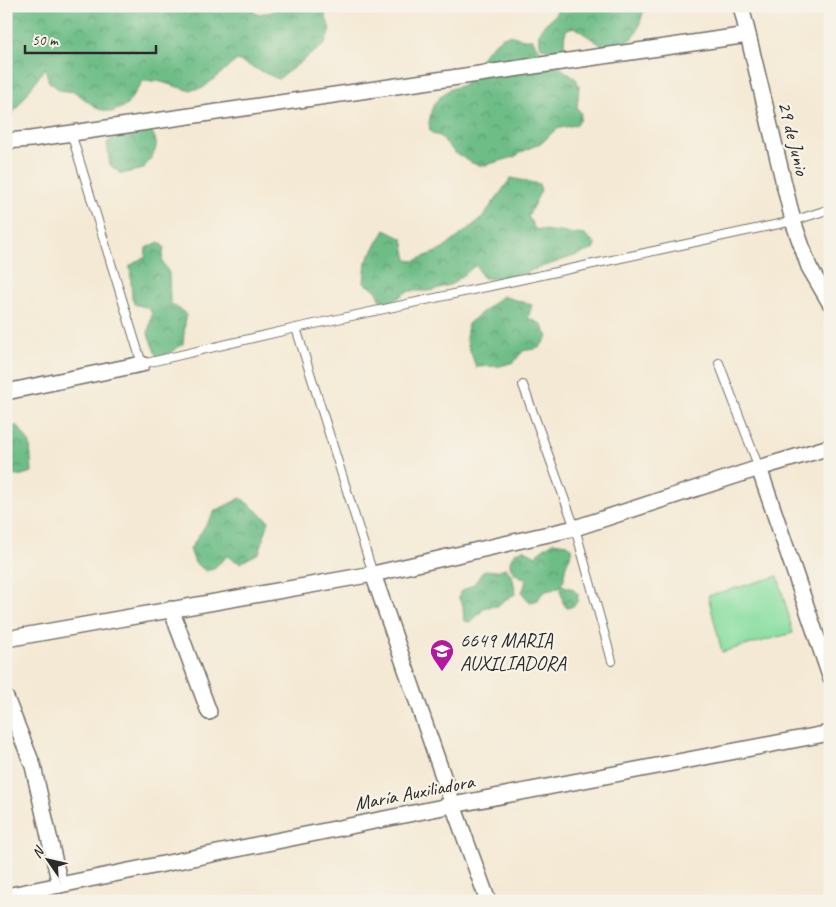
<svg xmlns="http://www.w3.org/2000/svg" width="836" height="907" font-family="Caveat,sans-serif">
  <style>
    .forest { fill: url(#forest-crowns); stroke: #4c7459 }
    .pitch { fill: #89dea1; stroke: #5a8466 }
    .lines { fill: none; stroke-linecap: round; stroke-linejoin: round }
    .service-casing { stroke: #716e66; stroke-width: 10 }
    .minor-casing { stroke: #716e66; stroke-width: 18 }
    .service { stroke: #fff; stroke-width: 8 }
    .minor { stroke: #fff; stroke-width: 15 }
    .labels { text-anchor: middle; stroke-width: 4.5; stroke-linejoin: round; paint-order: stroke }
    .street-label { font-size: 20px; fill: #2b2b2b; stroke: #f7f3e8 }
    .poi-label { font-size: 20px; fill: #2b2b2b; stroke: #f7f3e8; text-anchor: start }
  </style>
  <defs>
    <pattern id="forest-crowns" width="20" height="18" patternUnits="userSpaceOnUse" patternTransform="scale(1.25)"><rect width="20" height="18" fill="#6ebd87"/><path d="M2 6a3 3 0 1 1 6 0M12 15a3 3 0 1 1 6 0" fill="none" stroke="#5b9a6f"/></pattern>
  </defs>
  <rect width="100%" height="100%" fill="#f7f3e8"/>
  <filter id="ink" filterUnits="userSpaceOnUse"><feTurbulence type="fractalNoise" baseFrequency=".02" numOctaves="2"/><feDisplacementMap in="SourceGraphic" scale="10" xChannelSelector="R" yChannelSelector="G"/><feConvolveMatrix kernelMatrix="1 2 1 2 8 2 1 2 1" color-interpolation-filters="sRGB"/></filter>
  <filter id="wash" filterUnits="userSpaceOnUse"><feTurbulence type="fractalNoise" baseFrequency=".0096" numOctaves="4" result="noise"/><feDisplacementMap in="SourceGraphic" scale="20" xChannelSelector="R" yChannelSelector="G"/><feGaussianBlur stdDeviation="1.12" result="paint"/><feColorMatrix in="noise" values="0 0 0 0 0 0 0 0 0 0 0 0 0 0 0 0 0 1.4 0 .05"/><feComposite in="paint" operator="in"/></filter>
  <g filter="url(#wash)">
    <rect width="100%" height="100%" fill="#f4e9d4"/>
    <g class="forest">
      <polygon points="6,6 246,6 257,14 271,12 278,6 322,6 330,29 325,44 278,79 237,60 203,88 188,90 158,81 143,81 126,106 112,112 98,109 75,92 60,90 49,82 45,68 11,116 6,116"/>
      <path d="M558,6H644V10L637,32L633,38L613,47H604L574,27L567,29C563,36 565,41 564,49L557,54L550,50L542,48C529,23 557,24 558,6Z"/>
      <path d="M509,35L524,39H532C541,56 561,68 576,79L579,86L577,108L581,113L580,121L575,125L560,128L554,131L544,141L520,153L514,157L486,165H479L472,163L454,152L440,136L433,134L430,130L429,122L433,106L437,100L448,90L463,85L469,80L475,66L489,48L501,38Z"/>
      <path d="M148,127C163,145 155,152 143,169L121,174L110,165L107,143L122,128Z"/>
      <polygon points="511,178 539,184 541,190 528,216 535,229 585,235 596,244 592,250 506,279 483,278 476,265 452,284 430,291 408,291 389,304 382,303 376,290 364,283 366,262 385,230 403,239 407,260 414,261 443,249 482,218"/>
      <polygon points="159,242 164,247 162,261 169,273 170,303 186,314 183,344 158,360 148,334 152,314 149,308 134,304 132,297 130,266 142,258 145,259 146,248"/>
      <polygon points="502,296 532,305 528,318 541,324 548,337 539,348 523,351 514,362 500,366 476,367 466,339 468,324"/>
      <polygon points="18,426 30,444 32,472 18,476 6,475 6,427"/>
      <polygon points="241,498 269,521 259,553 240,563 227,556 213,569 206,571 195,563 190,549 215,511"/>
      <path d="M553,542L568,544L572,550C570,558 566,563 565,570C563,578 566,577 561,585L573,589L578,594C578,603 576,606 567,608L563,603L560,586C550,593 544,587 538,600L531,602L526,599L522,592L525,585L526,578C513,577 504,563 515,553C516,552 522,550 523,549L536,556L540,551Z"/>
      <path d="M505,568C514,575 514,583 515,594L503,601L498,606L486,607L471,622L464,621L463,605L459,599L460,592L474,584L484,570L497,571Z"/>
    </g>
    <polygon class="pitch" points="778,576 793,633 722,652 708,596"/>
  </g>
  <g filter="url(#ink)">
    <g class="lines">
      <g class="service-casing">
        <g id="service">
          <polyline points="71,133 142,364 296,328 793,221 830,209"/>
          <polyline points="296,328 373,574"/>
          <polyline points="719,363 759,468"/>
          <polyline points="523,385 575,528 612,661"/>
        </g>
      </g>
      <g class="minor-casing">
        <g id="minor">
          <polyline points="741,6 793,221 809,267 830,303"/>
          <polyline points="6,141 31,139 748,35"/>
          <polyline points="6,392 142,364"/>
          <polyline points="759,468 830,676"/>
          <polyline points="373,574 453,805 488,901"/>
          <polyline points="171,609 209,712"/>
          <polyline points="6,639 373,574 575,528 759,468 830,447"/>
          <polyline points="6,698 33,766 60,885"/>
          <polyline points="6,896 453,805 830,733"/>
        </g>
      </g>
      <use href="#service" class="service"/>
      <use href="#minor" class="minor"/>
    </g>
  </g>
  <defs>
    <g id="school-pin" transform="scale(1.25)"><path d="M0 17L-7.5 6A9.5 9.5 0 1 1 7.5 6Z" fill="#b5179e" stroke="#f7f3e8"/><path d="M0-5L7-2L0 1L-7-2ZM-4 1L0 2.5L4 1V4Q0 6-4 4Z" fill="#fff"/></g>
  </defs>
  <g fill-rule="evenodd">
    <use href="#school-pin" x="442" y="651"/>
  </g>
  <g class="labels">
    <g class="street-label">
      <text transform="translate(794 138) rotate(76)" y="7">29 de Junio</text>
      <text transform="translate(414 792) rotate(-11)" y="7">María Auxiliadora</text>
    </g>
    <g class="poi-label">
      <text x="460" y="647">6649 MARIA<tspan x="460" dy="23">AUXILIADORA</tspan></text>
    </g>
  </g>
  <rect width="836" height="907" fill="none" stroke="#f7f3e8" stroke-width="25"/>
  <g transform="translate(48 860) rotate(304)" stroke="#f7f3e8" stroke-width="4" paint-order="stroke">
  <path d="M0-4L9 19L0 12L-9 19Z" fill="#2b2b2b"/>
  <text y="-8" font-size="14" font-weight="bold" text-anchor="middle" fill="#2b2b2b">N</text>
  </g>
  <path d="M25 45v8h131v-8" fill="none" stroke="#2b2b2b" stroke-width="2.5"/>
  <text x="32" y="45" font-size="15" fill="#2b2b2b" stroke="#f7f3e8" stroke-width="4" paint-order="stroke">50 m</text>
</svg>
